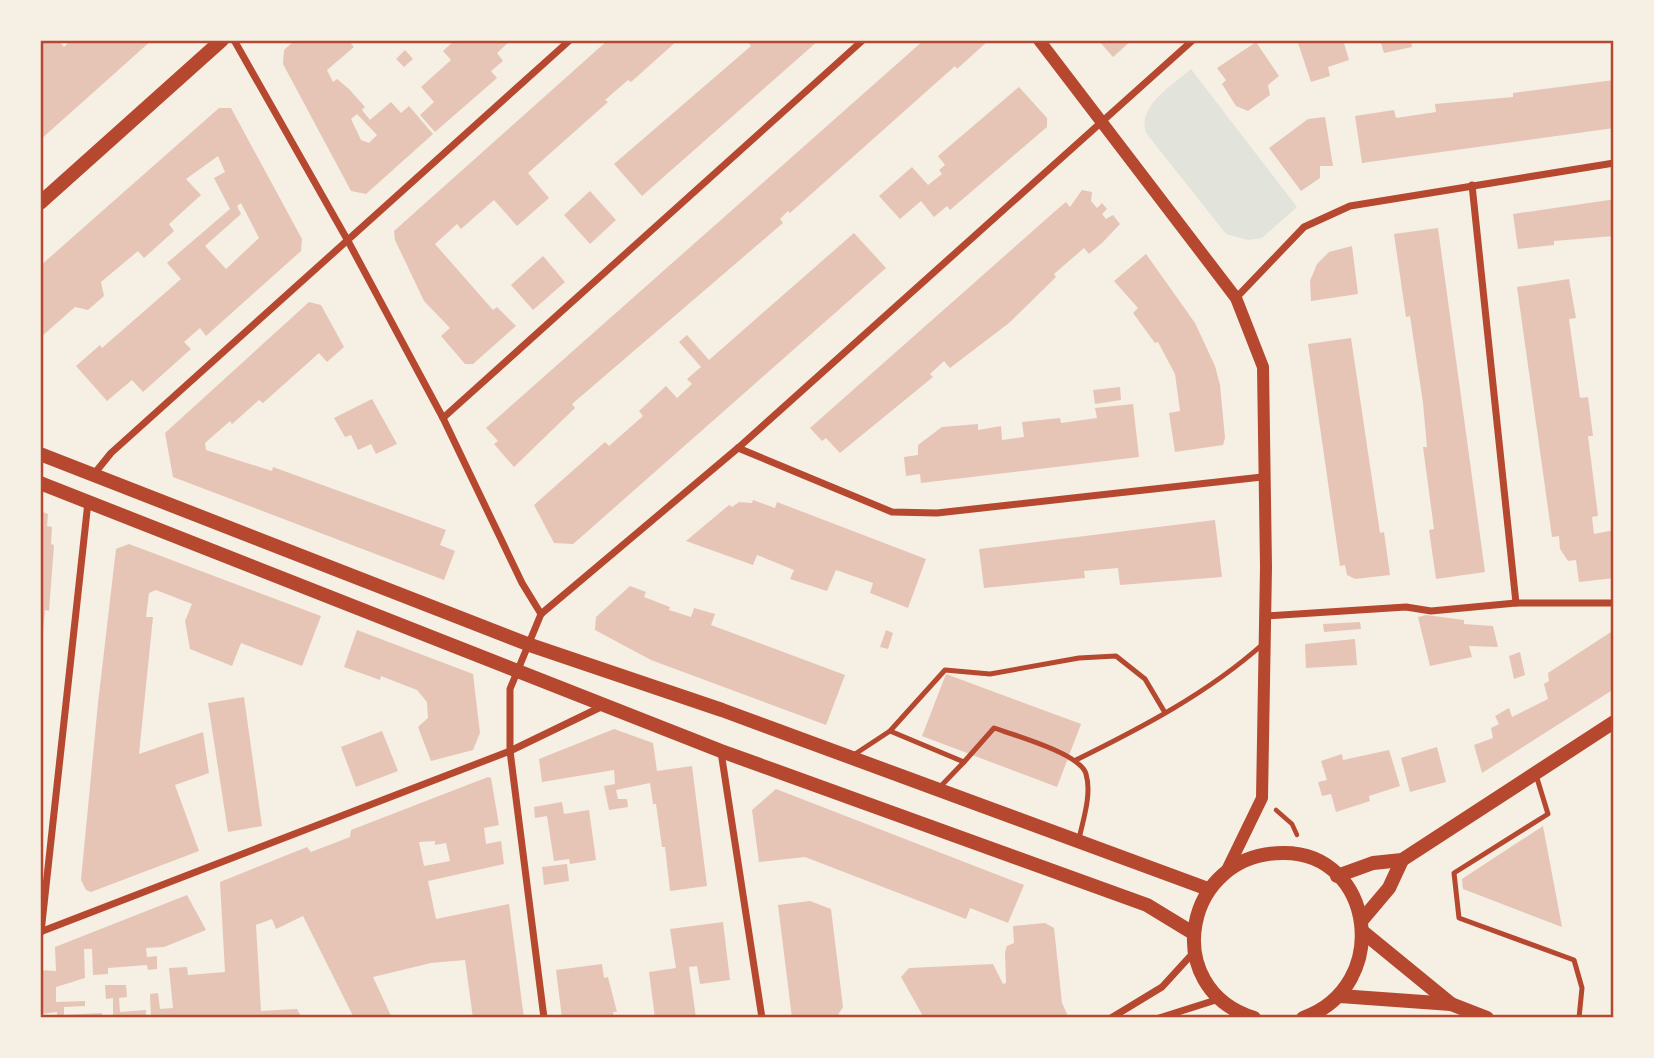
<svg xmlns="http://www.w3.org/2000/svg" width="1654" height="1058" font-family="'Libre Baskerville',serif">
  <style>
    .green { fill: #e2e4dc }
    .building { fill: #e6c5b7; fill-rule: evenodd }
    .lines { fill: none; stroke-linecap: round; stroke-linejoin: round }
    .path { stroke: #b5482f; stroke-width: 4.5 }
    .service { stroke: #b5482f; stroke-width: 5 }
    .minor { stroke: #b5482f; stroke-width: 7 }
    .tertiary { stroke: #b5482f; stroke-width: 12 }
    .secondary { stroke: #b5482f; stroke-width: 14 }
    .neatline { fill: none; stroke: #b5482f; stroke-width: 2.5 }
  </style>
  <rect width="100%" height="100%" fill="#f6efe4"/>
  <path class="green" d="M1191,69L1297,207L1262,238L1248,240L1226,234L1146,133C1137,105 1173,85 1191,69Z"/>
  <g class="building">
    <polygon points="40,40 58,40 64,47 71,40 152,40 40,140"/>
    <path d="M295,40H348L354,47L327,70L333,82L337,79L349,89L365,107L362,110L370,120L391,102L401,113L409,106L433,134L366,194L351,191L283,64L284,50ZM357,114L377,135L369,143L361,140L351,119Z"/>
    <polygon points="455,40 511,40 497,53 503,61 491,71 497,78 435,132 420,115 434,102 421,87 451,60 443,51"/>
    <polygon points="608,40 678,40 631,82 628,80 605,100 608,102 528,173 549,198 517,226 494,200 461,229 457,224 435,244 493,310 497,307 516,326 473,364 465,364 441,336 450,328 424,301 395,240 394,231"/>
    <polygon points="753,40 819,40 642,196 614,164 751,46 749,44"/>
    <polygon points="924,40 989,40 957,69 955,66 790,213 788,211 780,219 783,223 572,404 575,408 514,467 494,444 498,441 486,428"/>
    <polygon points="1098,40 1132,40 1113,57"/>
    <polygon points="1297,40 1343,40 1349,60 1328,67 1330,76 1311,82"/>
    <polygon points="1380,40 1411,40 1412,47 1384,53"/>
    <polygon points="1256,42 1279,76 1268,85 1270,95 1248,111 1236,106 1222,84 1226,80 1217,68"/>
    <polygon points="405,50 413,59 404,67 396,59"/>
    <polygon points="1614,80 1614,128 1362,163 1355,116 1394,110 1396,118 1436,112 1435,104 1513,97 1513,93"/>
    <polygon points="1019,87 1047,118 1047,127 950,210 947,206 934,217 921,201 900,219 879,196 912,167 928,185 942,174 939,170 945,165 938,156"/>
    <path d="M219,108H231L302,239L301,251L206,336L200,328L184,342L191,349L143,392L132,380L107,401L76,366L100,345L102,348L181,279L167,263L230,209L214,178L225,172L218,156L186,179L201,195L169,224L174,231L144,258L138,251L101,282L104,296L88,310L75,307L42,336L40,266ZM241,203L259,238L226,269L205,246L241,214L237,206Z"/>
    <polygon points="1325,117 1333,166 1320,166 1320,178 1301,191 1269,148 1308,119"/>
    <polygon points="1082,190 1092,192 1091,201 1097,208 1102,203 1107,209 1102,214 1106,219 1113,215 1120,224 1103,242 1089,254 1084,248 1054,274 1056,277 1009,323 950,368 944,361 930,374 933,377 840,453 826,438 822,441 810,428 1061,206 1066,202 1070,207"/>
    <polygon points="590,191 616,220 590,244 564,215"/>
    <polygon points="1609,200 1614,200 1614,236 1554,241 1554,245 1518,249 1513,214"/>
    <polygon points="1438,228 1485,572 1436,579 1429,530 1434,529 1423,447 1427,447 1423,403 1410,316 1406,317 1394,234"/>
    <polygon points="854,233 886,268 580,538 573,544 554,543 534,505 605,442 609,446 643,416 639,411 666,386 677,398 692,384 687,379 701,367 679,342 687,335 709,360"/>
    <polygon points="1352,246 1358,294 1311,301 1310,281 1317,264 1329,252"/>
    <polygon points="1146,254 1195,323 1215,366 1220,385 1225,438 1223,445 1175,452 1169,413 1180,411 1175,374 1158,342 1155,343 1133,313 1138,308 1114,281"/>
    <polygon points="543,256 565,282 533,310 511,285"/>
    <polygon points="1569,279 1576,318 1569,319 1580,398 1588,397 1593,436 1588,436 1598,516 1592,517 1594,534 1614,530 1614,578 1579,582 1576,560 1568,561 1560,549 1559,536 1552,537 1517,287"/>
    <polygon points="309,302 321,305 344,347 327,362 319,353 263,403 259,400 232,424 230,421 205,443 206,450 272,471 273,467 446,530 440,545 455,551 444,580 173,477 165,433"/>
    <polygon points="1351,338 1380,533 1384,532 1390,575 1355,579 1347,575 1345,565 1340,566 1308,344"/>
    <polygon points="1120,387 1121,400 1095,404 1093,390"/>
    <polygon points="372,399 397,444 376,454 371,444 358,450 351,435 345,437 334,418"/>
    <polygon points="1133,404 1139,457 921,483 920,474 906,476 904,457 918,455 918,445 942,427 978,424 978,430 1001,426 1002,440 1024,437 1022,422 1060,418 1061,423 1097,418 1095,408"/>
    <polygon points="753,500 775,508 777,502 926,559 908,608 870,593 873,583 836,570 827,591 790,579 794,570 757,555 753,565 686,541 729,505 732,507 739,502 752,503"/>
    <polygon points="40,511 48,514 47,526 52,527 51,544 54,545 49,611 45,610 42,645"/>
    <polygon points="1215,520 1222,577 1120,585 1118,568 1084,571 1085,578 984,588 979,549"/>
    <polygon points="129,544 321,616 302,666 241,643 232,666 190,649 185,621 192,604 156,590 149,593 146,617 153,617 139,754 203,732 209,773 175,785 199,851 91,892 86,890 81,880 98,703 116,549"/>
    <polygon points="630,586 646,592 644,597 670,607 669,610 691,617 694,608 715,614 711,625 845,675 826,725 651,660 595,630 596,617"/>
    <polygon points="1426,615 1464,620 1464,624 1493,626 1498,647 1469,646 1472,657 1430,666 1418,617"/>
    <polygon points="1360,622 1361,629 1324,632 1323,624"/>
    <polygon points="357,630 473,674 480,733 473,750 431,761 418,727 428,718 427,702 417,690 381,676 380,680 344,667"/>
    <polygon points="886,630 893,633 888,649 880,647"/>
    <polygon points="1614,630 1614,689 1482,773 1474,745 1493,738 1491,728 1499,724 1495,716 1509,708 1512,717 1548,699 1544,684 1549,681 1548,673"/>
    <polygon points="1355,639 1357,665 1306,668 1305,644"/>
    <polygon points="1520,652 1525,675 1514,679 1509,656"/>
    <polygon points="946,674 1081,724 1057,787 922,736"/>
    <polygon points="244,697 262,826 228,832 208,703"/>
    <polygon points="614,729 653,743 657,771 692,766 707,886 670,891 665,847 662,847 656,804 653,804 650,783 616,790 618,799 627,799 628,807 609,810 604,786 615,784 614,770 542,782 539,759"/>
    <polygon points="382,731 398,771 356,787 341,747"/>
    <polygon points="1437,747 1446,782 1410,792 1401,758"/>
    <polygon points="1389,750 1400,786 1369,796 1370,801 1336,812 1331,794 1322,796 1318,782 1327,780 1321,761 1342,754 1343,760"/>
    <path d="M488,777L491,778L499,825L484,828L486,844L501,841L504,864L428,881L436,919L509,904L524,1018H473L465,960L431,963L373,977L392,1018H354L303,916L276,929L272,919L256,925L261,1011L297,1009L302,1018H151L150,994L158,993L160,1009L173,1008L169,968L187,967L188,975L225,972L220,882L307,847L311,852L350,837L351,830ZM435,841V845L446,843L450,861L424,866L419,842Z"/>
    <polygon points="776,789 1024,885 1008,923 970,908 966,919 805,857 759,862 752,810"/>
    <polygon points="562,802 564,814 589,810 596,860 570,864 569,859 554,861 547,816 535,818 534,807"/>
    <polygon points="1543,826 1562,927 1463,889 1462,879"/>
    <polygon points="567,864 569,881 544,885 542,867"/>
    <polygon points="187,895 206,930 164,947 146,948 147,957 157,956 157,969 148,970 147,965 108,968 108,974 93,975 92,949 84,949 85,978 56,987 56,1002 85,1001 85,1006 64,1007 64,1015 102,1013 102,1018 57,1018 57,1012 40,1014 40,970 56,971 55,947"/>
    <polygon points="810,901 831,909 843,1007 836,1018 792,1018 778,905"/>
    <polygon points="723,922 730,980 700,984 697,966 689,967 696,1018 655,1018 649,972 676,968 670,929"/>
    <polygon points="1045,923 1054,928 1062,1003 1068,1016 924,1018 901,977 909,968 993,964 1003,984 1006,983 1005,952 1007,946 1014,943 1013,926"/>
    <polygon points="602,964 604,978 608,977 617,1012 613,1012 614,1018 562,1018 556,970"/>
    <polygon points="105,985 126,985 127,997 119,998 120,1012 146,1010 146,1018 113,1018 113,998 106,999"/>
  </g>
  <g class="lines">
    <polyline class="path" points="1276,810 1292,824 1297,835"/>
    <g class="service">
      <polyline points="890,731 945,670 990,674 1079,658 1116,656 1145,679 1164,711"/>
      <path d="M852,756L890,731L964,762L994,728C1014,735 1081,754 1086,774C1092,794 1083,820 1079,839"/>
      <path d="M1076,760C1141,728 1208,693 1263,644"/>
      <polyline points="1536,775 1548,814 1454,873 1459,918 1574,960 1582,988 1579,1018"/>
      <polyline points="939,788 964,762"/>
    </g>
    <g class="minor">
      <polyline points="234,40 348,241 443,418 522,583 541,614"/>
      <polyline points="1472,185 1516,603"/>
      <polyline points="1236,298 1304,227 1350,206 1614,163"/>
      <polyline points="443,418 863,40"/>
      <polyline points="738,448 892,512 937,513 1262,477"/>
      <polyline points="94,474 111,453 570,40"/>
      <polyline points="1266,616 1406,607 1431,611 1516,603 1614,603"/>
      <polyline points="721,752 762,1018"/>
      <polyline points="40,932 510,751 603,706"/>
      <polyline points="41,932 88,502"/>
      <polyline points="544,1018 510,751 510,689 541,614 738,448 1193,40"/>
      <polyline points="1111,1018 1162,987 1194,952"/>
      <polyline points="1159,1018 1219,999"/>
    </g>
    <polyline class="tertiary" points="1039,40 1236,298 1263,367 1266,567 1262,798 1227,870"/>
    <g class="secondary">
      <polyline points="40,203 222,40"/>
      <polyline points="40,454 530,645 722,710 1208,889"/>
      <polyline points="40,483 721,751 1147,905 1193,933"/>
      <polyline points="1337,876 1373,863 1402,860 1614,722"/>
      <polyline points="1362,920 1389,888 1402,860"/>
      <polyline points="1363,932 1451,1004"/>
      <polyline points="1340,996 1451,1004 1487,1018"/>
      <path d="M1254,1018C1158,988 1184,852 1284,853C1374,853 1393,986 1303,1018"/>
    </g>
  </g>
  <rect width="1654" height="1058" fill="none" stroke="#f6efe4" stroke-width="84"/>
  <rect x="42" y="42" width="1570" height="974" class="neatline"/>
</svg>
